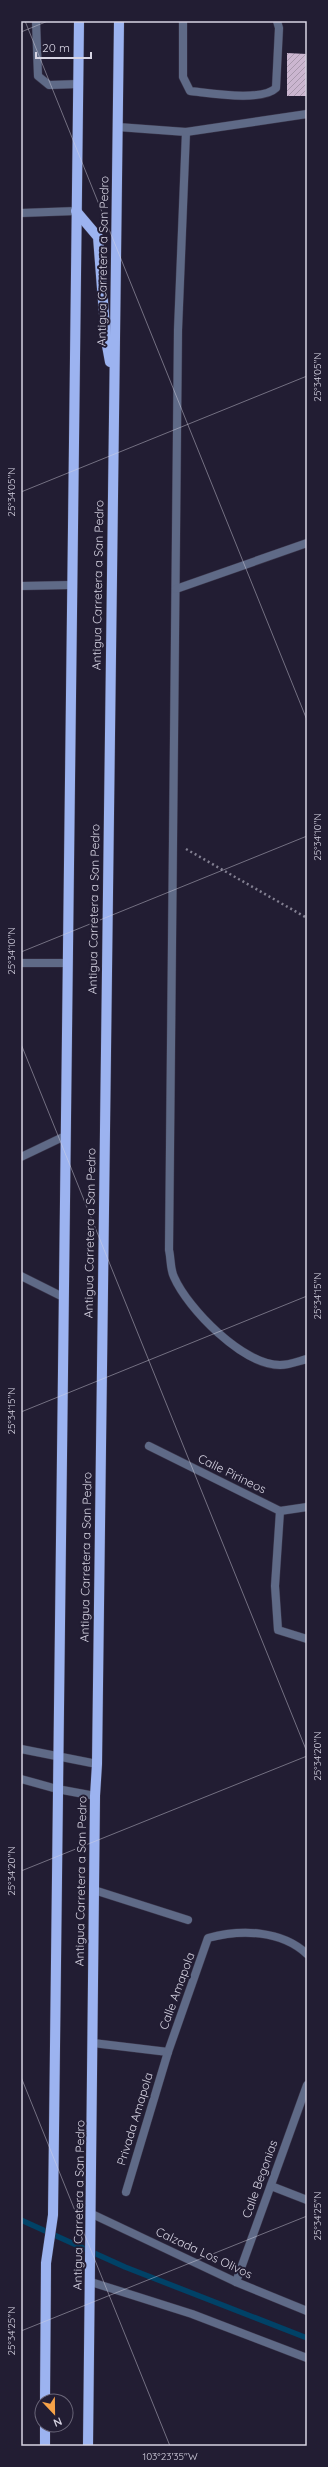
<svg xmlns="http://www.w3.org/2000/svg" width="328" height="2467" font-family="Quicksand,sans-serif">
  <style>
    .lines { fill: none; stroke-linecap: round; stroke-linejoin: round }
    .stream { stroke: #014267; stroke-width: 5.5 }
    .building { fill: url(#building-hatch) }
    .service-casing { stroke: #3b374c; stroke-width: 9 }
    .minor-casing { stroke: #3b374c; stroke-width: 9 }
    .primary-casing { stroke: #3b374c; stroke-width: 11 }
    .path { stroke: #827f91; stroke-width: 2.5; stroke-dasharray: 2 3; stroke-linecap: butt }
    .service { stroke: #5f6a87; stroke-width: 8 }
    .minor { stroke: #5f6a87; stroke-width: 8 }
    .primary { stroke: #9cb3f0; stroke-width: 10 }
    .ticks { fill: none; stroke: #d7d4e3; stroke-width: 1; stroke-opacity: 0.45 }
    .labels { text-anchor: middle; stroke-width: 4; stroke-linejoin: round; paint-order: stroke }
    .street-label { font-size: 12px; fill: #d7d4e3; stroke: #221d33 }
    .neatline { fill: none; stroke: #d7d4e3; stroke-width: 1.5 }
    .ticks-label { font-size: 10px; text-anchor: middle; fill: #d7d4e3 }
  </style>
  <defs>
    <pattern id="building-hatch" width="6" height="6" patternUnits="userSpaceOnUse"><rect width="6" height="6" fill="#cbb6d0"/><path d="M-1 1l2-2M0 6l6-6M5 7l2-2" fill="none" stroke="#a898ad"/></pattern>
  </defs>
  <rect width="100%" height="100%" fill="#221d33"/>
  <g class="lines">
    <polyline class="stream" points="21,2220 125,2267 307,2338"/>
  </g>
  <polygon class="building" points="287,53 307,54 307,96 287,96"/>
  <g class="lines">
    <g class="service-casing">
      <g id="service">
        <polyline points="36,21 38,76 49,85 79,84"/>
        <path d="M183,21V77L190,91C210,93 262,102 276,88L279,28L277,21"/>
        <path d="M118,127L186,132L178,330L169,1250C171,1258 170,1269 174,1277C188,1309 243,1365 280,1365C289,1365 299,1361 307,1359"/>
        <polyline points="186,132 307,114"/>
        <polyline points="176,589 307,543"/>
        <polyline points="21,1157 65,1136"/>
        <polyline points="21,1276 63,1297"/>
        <polyline points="94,1890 188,1920"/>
      </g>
    </g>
    <g class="minor-casing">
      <g id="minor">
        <polyline points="21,213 76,211"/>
        <polyline points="21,586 71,585"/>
        <polyline points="21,963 67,963"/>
        <polyline points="149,1446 280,1511 307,1507"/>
        <polyline points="280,1511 275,1586 278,1630 307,1639"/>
        <polyline points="21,1749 97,1764"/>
        <polyline points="21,1779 57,1789 95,1796"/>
        <polyline points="93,2043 168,2052"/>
        <polyline points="271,2186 307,2200"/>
        <path d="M126,2192L168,2052L208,1938C241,1929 281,1930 307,1954"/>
        <polyline points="92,2214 236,2282 307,2311"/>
        <polyline points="91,2282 192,2314 307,2358"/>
        <polyline points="236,2282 307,2085"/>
      </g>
    </g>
    <g class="primary-casing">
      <g id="primary">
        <polyline points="76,211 98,237 106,340 110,362"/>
        <polyline points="45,2401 46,2263 53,2215 79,21"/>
        <polyline points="45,2446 45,2425"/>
        <polyline points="88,2446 95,1796 97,1764 119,21"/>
      </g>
    </g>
    <polyline class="path" points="186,849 307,918"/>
    <use href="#service" class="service"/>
    <use href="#minor" class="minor"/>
    <use href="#primary" class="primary"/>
  </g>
  <path class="ticks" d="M25,21L307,720M21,32L48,21M21,492L307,376M21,952L307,836M21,1044L307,1752M21,1412L307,1296M21,1871L307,1756M21,2077L170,2446M21,2331L307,2216"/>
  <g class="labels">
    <g class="street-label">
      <text transform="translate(103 261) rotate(-89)" y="4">Antigua Carretera a San Pedro</text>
      <text transform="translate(98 585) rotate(-89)" y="4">Antigua Carretera a San Pedro</text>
      <text transform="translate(94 909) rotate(-89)" y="4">Antigua Carretera a San Pedro</text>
      <text transform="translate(90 1233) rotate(-89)" y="4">Antigua Carretera a San Pedro</text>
      <text transform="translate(232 1474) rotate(26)" y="4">Calle Pirineos</text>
      <text transform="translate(86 1557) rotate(-89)" y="4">Antigua Carretera a San Pedro</text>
      <text transform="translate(81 1881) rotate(-89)" y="4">Antigua Carretera a San Pedro</text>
      <text transform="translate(177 1991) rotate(-70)" y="4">Calle Amapola</text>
      <text transform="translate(135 2119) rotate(-73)" y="4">Privada Amapola</text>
      <text transform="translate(260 2179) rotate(-70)" y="4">Calle Begonias</text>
      <text transform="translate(79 2205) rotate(-89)" y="4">Antigua Carretera a San Pedro</text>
      <text transform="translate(204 2253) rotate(25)" y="4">Calzada Los Olivos</text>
    </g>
  </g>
  <rect width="328" height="2467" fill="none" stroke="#221d33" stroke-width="44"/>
  <g transform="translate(54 2413) rotate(158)"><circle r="19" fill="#221d33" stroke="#6a6679"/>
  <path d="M0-3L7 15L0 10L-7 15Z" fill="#f6a248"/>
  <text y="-6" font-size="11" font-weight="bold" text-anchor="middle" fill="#d7d4e3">N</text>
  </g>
  <path d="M36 52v6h55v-6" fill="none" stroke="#d7d4e3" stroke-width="2"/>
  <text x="42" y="52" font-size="12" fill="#d7d4e3" stroke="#221d33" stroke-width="3" paint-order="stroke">20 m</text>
  <rect x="22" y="22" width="284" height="2423" class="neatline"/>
  <g class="ticks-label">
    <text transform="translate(317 377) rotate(-90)" y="4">25°34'05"N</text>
    <text transform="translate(11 492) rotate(-90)" y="4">25°34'05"N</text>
    <text transform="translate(317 837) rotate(-90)" y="4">25°34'10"N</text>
    <text transform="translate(11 951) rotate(-90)" y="4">25°34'10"N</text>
    <text transform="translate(317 1296) rotate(-90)" y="4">25°34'15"N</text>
    <text transform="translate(11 1411) rotate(-90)" y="4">25°34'15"N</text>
    <text transform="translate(317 1756) rotate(-90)" y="4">25°34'20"N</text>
    <text transform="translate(11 1871) rotate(-90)" y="4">25°34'20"N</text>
    <text transform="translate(317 2216) rotate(-90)" y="4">25°34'25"N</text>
    <text transform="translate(11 2331) rotate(-90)" y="4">25°34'25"N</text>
    <text x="170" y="2460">103°23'35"W</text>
  </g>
</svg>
